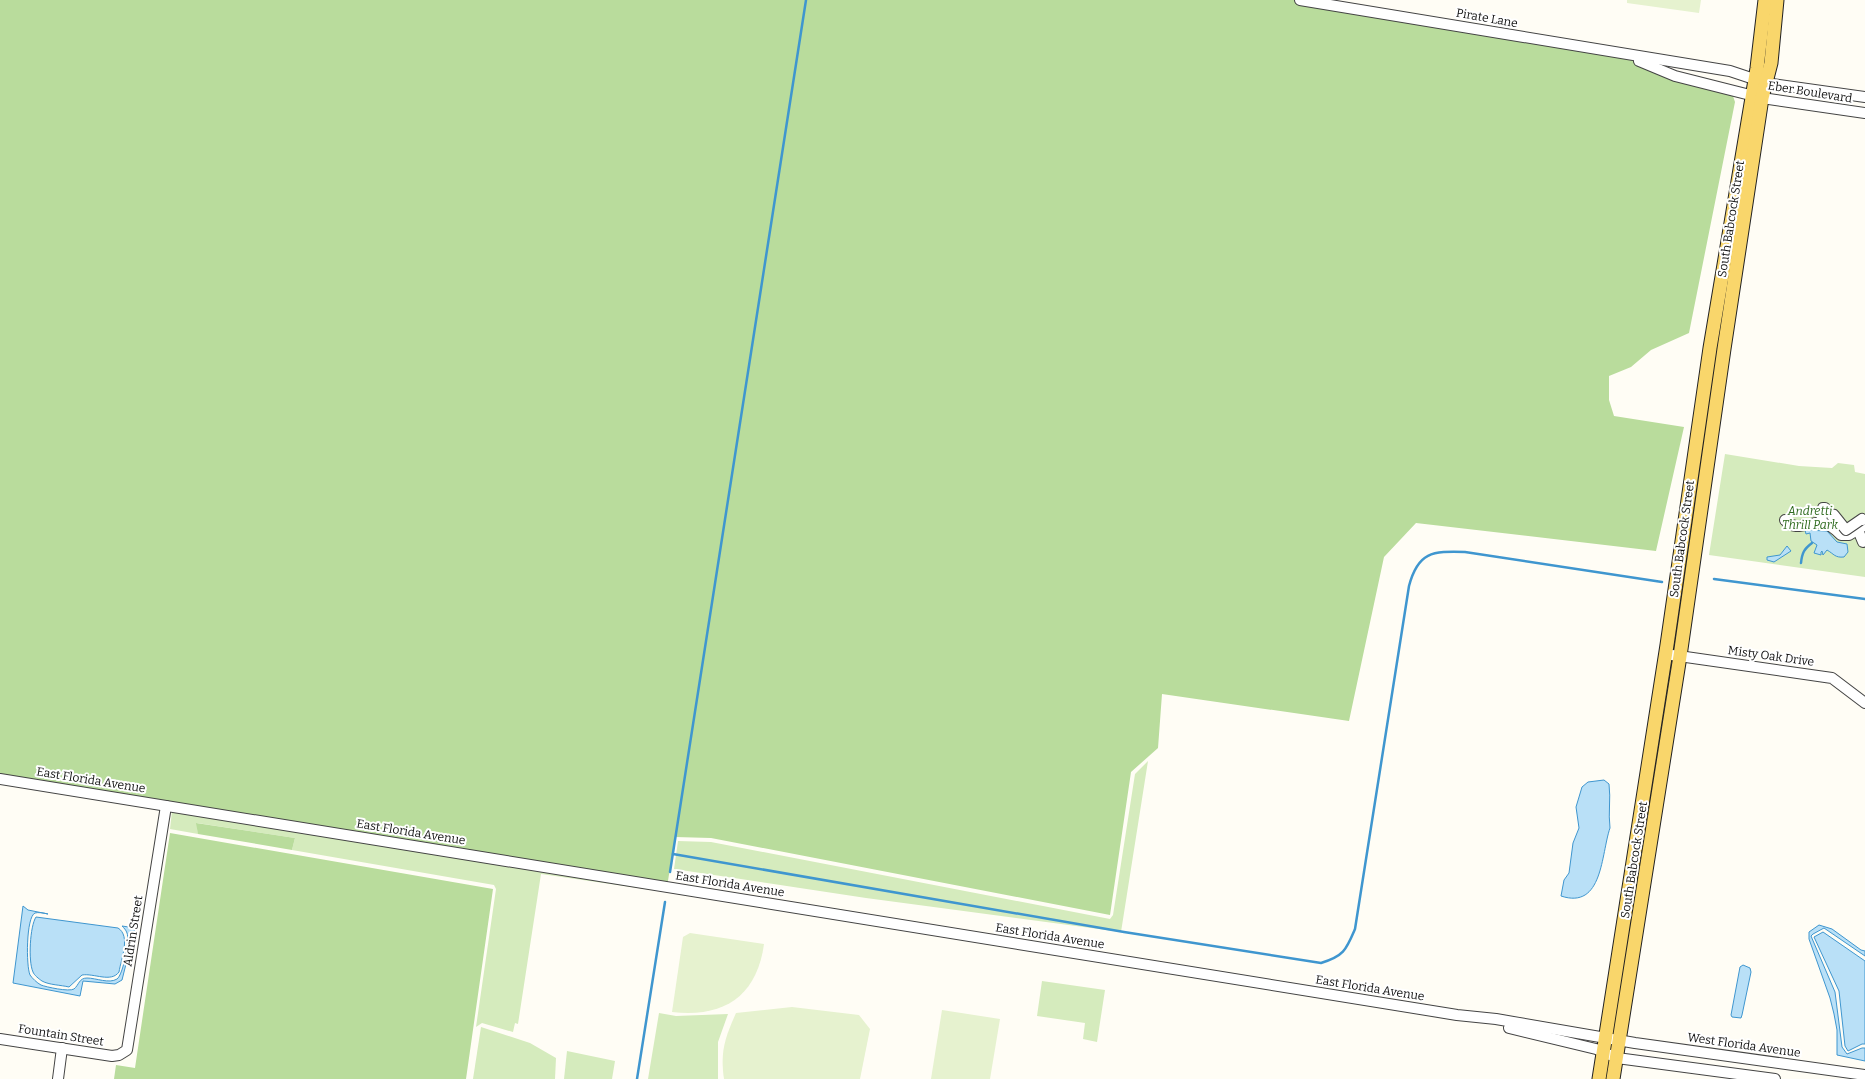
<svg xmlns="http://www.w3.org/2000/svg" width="1865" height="1079" font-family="Bitter,serif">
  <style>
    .green { fill: #d5ebbd }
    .forest { fill: #b9dc9c }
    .pitch { fill: #e6f2cf }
    .water { fill: #b9e0f7; stroke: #3f96cf }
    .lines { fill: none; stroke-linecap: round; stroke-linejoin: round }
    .stream { stroke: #3f96cf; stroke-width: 2.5 }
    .minor-casing { stroke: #444; stroke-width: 12 }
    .major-casing { stroke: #222; stroke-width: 15 }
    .minor { stroke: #fff; stroke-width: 10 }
    .major { stroke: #f9d66b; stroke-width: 13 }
    .minor-bridge-casing { stroke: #444; stroke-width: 12; stroke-linecap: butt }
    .minor-bridge { stroke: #fff; stroke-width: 10 }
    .labels { text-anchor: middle; stroke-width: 4; stroke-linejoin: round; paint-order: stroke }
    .street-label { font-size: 12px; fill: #111; stroke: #fff }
    .park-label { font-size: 12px; font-style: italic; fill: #2f6b1f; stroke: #fff }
  </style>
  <rect width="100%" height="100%" fill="#fffdf5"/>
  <g class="green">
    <polygon points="1725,454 1799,466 1832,468 1838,463 1854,465 1855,472 1865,474 1865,577 1709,555"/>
    <polygon points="1148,761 1121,932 866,898 674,869 678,841 711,842 1110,919 1113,915 1135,774"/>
    <polygon points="172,811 652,889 652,890 541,874 518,1024 515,1023 513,1032 482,1023 476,1027 496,889 494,885 292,850 295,838 197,823 198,834 170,829"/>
    <polygon points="1042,981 1105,990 1097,1042 1083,1039 1085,1023 1037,1016"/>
    <polygon points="659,1013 676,1016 728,1014 718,1042 718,1079 648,1079"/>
    <polygon points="481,1027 530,1043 556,1058 555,1079 473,1079"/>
    <polygon points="567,1051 615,1061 612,1079 564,1079"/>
  </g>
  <g class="forest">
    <polygon points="0,0 1300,0 1623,54 1731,90 1735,102 1689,333 1651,350 1631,367 1609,376 1609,400 1614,416 1684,427 1656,551 1416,523 1384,557 1349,721 1162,694 1158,748 1131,772 1110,915 711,838 675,837 667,887 0,779"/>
    <polygon points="196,823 295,838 292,850 198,834"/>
    <polygon points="170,833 493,889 466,1079 114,1079 116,1065 135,1068"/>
  </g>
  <g class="pitch">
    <polygon points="1627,0 1701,0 1699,13 1627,3"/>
    <path d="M690,933L764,944C757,996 724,1018 672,1012L683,937Z"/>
    <path d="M792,1007L859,1015L870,1029L860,1079H724C720,1051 725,1038 736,1013Z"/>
    <polygon points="942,1010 1000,1019 990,1079 931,1079"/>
  </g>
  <g class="water">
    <path d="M1805,530L1827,531L1837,542L1847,544L1848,552L1844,557C1835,558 1834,554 1827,550L1823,555L1822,551L1821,552V555L1814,553L1817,545L1811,541L1810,533L1806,534Z"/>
    <polygon points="1787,546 1791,551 1774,562 1767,560 1767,557 1780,555"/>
    <path d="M1604,780L1609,784C1611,799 1608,813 1610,828C1601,854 1603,910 1561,896L1564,880L1569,873L1573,843L1579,828L1576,807L1582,787L1588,782Z"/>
    <path d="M23,906L28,910L48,914C44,913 38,912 35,913C26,917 26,966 30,975C32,978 37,983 41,985C46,987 69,992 74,989C79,985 79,978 87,978C96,978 109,984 117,979C123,975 130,940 127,933C126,930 124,928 122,926L135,928L122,980L115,984L83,981L80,996L13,983Z"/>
    <path d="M36,917L118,928C131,936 121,959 119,972C111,983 94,973 82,975L69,987C61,985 49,985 42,981C39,979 34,975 33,972C28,961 30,926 36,917Z"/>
    <polygon points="1819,925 1832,929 1861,950 1865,951 1865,956 1824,928 1813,934 1811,936 1835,992 1842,1047 1847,1054 1862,1048 1865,1048 1865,1061 1837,1055 1837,1030 1834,1014 1830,998 1809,939 1809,932"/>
    <polygon points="1823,932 1865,961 1865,1044 1862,1044 1848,1051 1845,1046 1839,991 1814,937"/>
    <polygon points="1743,965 1750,968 1751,972 1742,1015 1741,1018 1732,1017 1731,1015 1740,967"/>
  </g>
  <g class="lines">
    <g class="stream">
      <path d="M1801,563C1802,553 1804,549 1812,543"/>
      <polyline points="1714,579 1865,599"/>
      <path d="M673,854L1124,932L1321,963C1344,956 1346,950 1355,929L1409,586C1418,552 1432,551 1465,552L1662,582"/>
      <polyline points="670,872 806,0"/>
      <polyline points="637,1079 665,902"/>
    </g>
    <g class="minor-casing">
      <g id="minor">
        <polyline points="1300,0 1730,71 1766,83 1865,97"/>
        <polyline points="1639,61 1675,76 1762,98 1865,113"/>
        <path d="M1785,520C1796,533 1809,521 1823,523C1831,525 1836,530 1841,535H1849L1865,525"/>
        <polyline points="1821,523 1823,508 1825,508"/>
        <polyline points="1858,530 1863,542"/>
        <polyline points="1665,654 1832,678 1865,703"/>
        <polyline points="0,779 1457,1015 1496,1019 1635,1043 1865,1075"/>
        <polyline points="1509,1028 1596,1049 1617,1058 1775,1079"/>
        <polyline points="0,1039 112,1056 119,1055 127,1050 166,806"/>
        <polyline points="58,1079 62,1048"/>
      </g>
    </g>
    <g class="major-casing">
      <g id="major">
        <polyline points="1599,1079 1667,645 1710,348 1757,68 1765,0"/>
        <polyline points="1613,1079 1680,656 1724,349 1762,98 1771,63 1777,0"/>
      </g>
    </g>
    <use href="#minor" class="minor"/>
    <use href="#major" class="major"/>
    <g class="minor-bridge-casing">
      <polyline id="minor-bridge" points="1832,516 1834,515 1846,530 1862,519 1863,520"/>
    </g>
    <use href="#minor-bridge" class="minor-bridge"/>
  </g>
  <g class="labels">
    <g class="street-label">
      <text transform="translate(1487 18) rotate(10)" y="4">Pirate Lane</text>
      <text transform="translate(1810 92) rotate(9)" y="4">Eber Boulevard</text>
      <text transform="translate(1731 219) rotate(-81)" y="4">South Babcock Street</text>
      <text transform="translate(1682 539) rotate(-82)" y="4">South Babcock Street</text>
      <text transform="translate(1771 656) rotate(8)" y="4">Misty Oak Drive</text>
      <text transform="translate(91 780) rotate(9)" y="4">East Florida Avenue</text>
      <text transform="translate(411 832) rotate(9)" y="4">East Florida Avenue</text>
      <text transform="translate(1634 860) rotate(-81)" y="4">South Babcock Street</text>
      <text transform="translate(730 884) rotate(9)" y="4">East Florida Avenue</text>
      <text transform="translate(133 931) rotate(-81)" y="4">Aldrin Street</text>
      <text transform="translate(1050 936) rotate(9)" y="4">East Florida Avenue</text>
      <text transform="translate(1370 988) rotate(9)" y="4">East Florida Avenue</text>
      <text transform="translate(61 1035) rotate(9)" y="4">Fountain Street</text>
      <text transform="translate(1744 1045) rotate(8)" y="4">West Florida Avenue</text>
    </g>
    <g class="park-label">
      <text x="1810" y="515">Andretti<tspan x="1810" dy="14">Thrill Park</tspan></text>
    </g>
  </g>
</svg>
